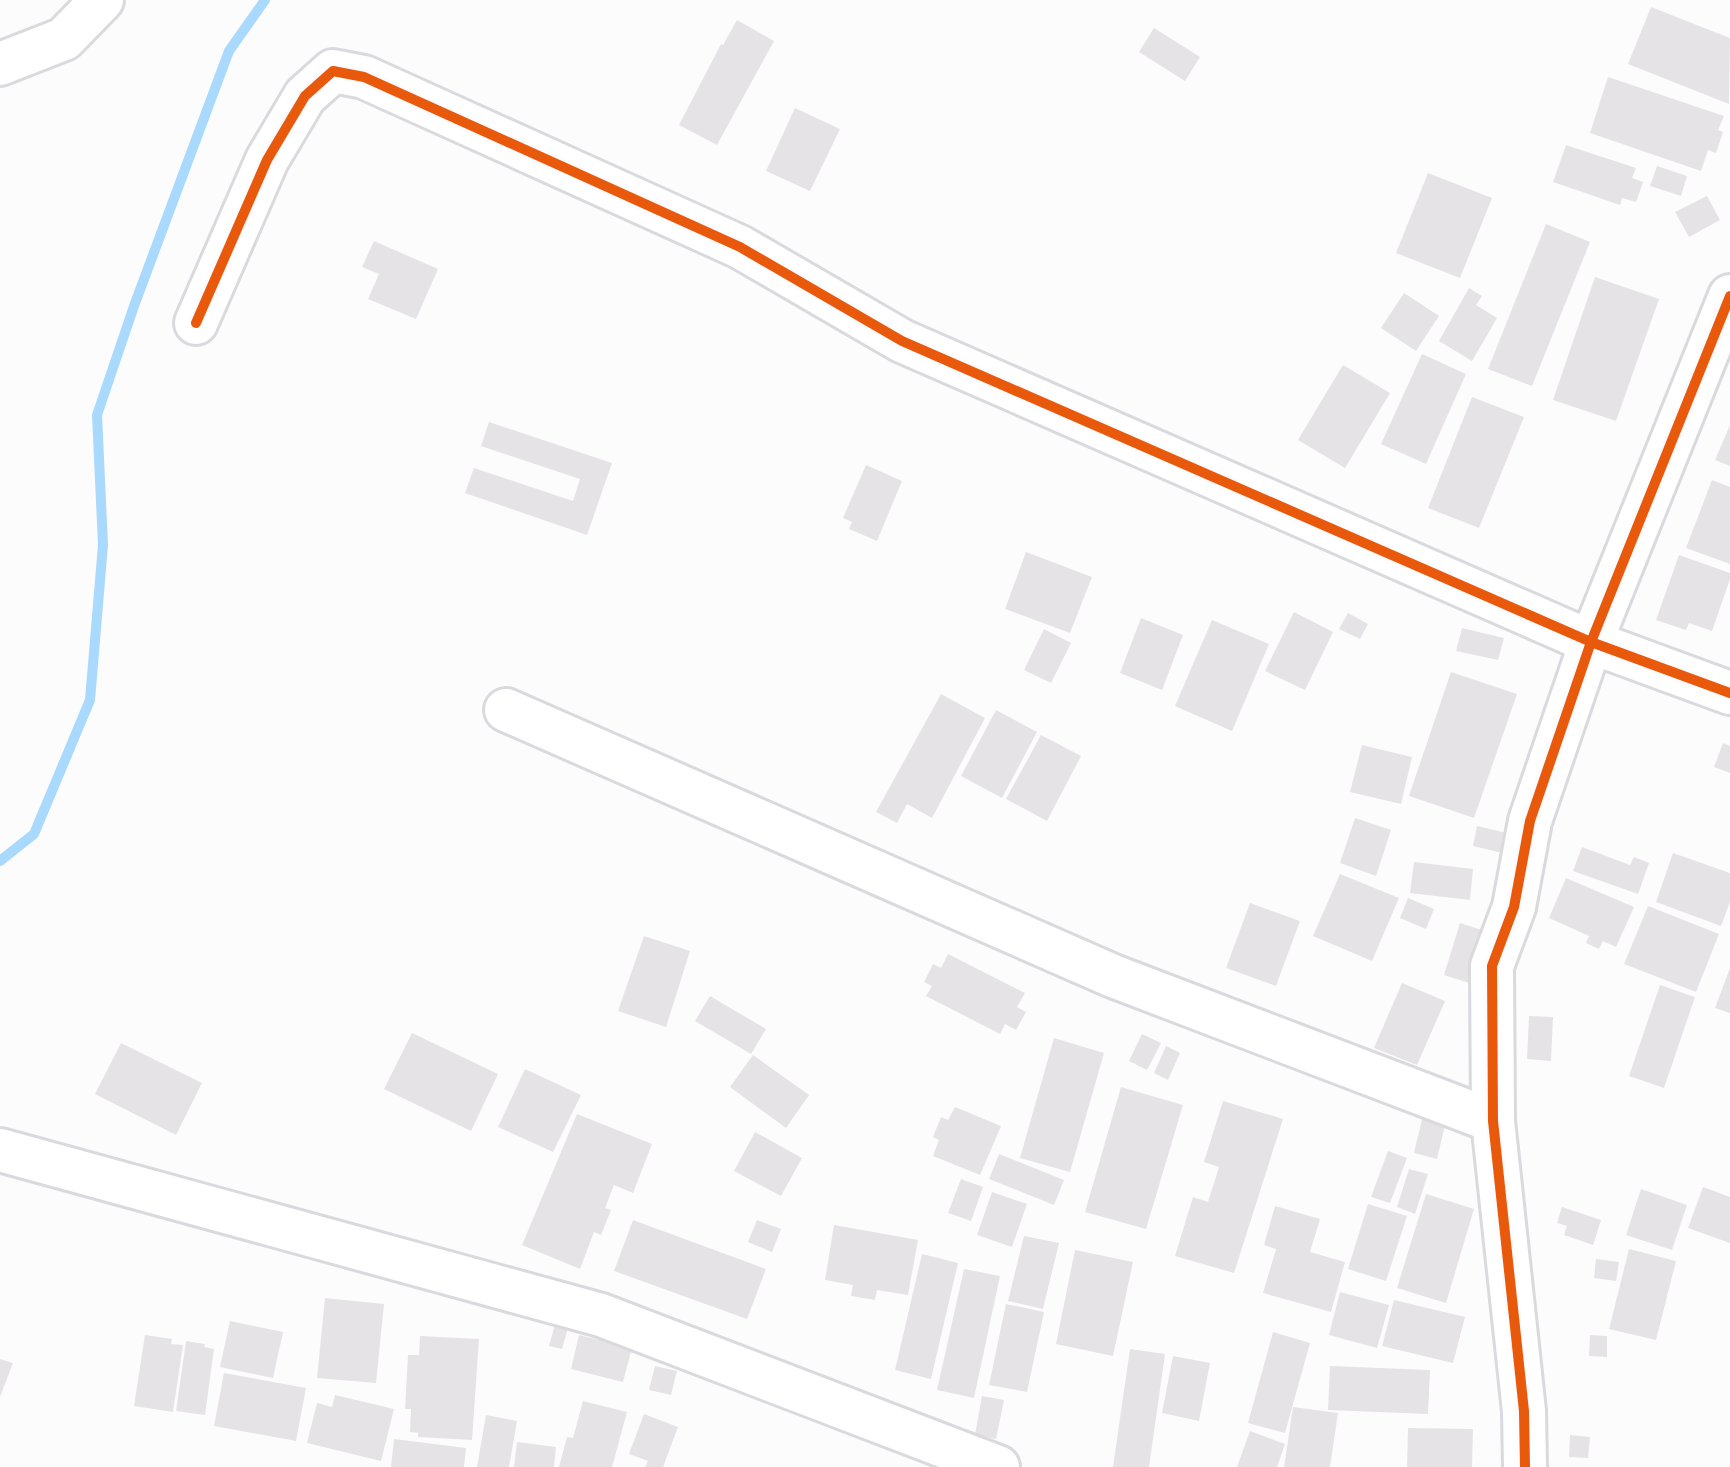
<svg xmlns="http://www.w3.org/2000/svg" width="1730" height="1467" font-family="'DM Sans',sans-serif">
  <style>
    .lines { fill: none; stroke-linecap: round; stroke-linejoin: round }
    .stream { stroke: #a9dafe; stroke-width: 10 }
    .building { fill: #e6e3e6 }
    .minor-casing { stroke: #dad9dd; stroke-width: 48 }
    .minor { stroke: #fff; stroke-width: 42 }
    .cycleway-casing { stroke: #fcfbfe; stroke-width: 16 }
    .cycleway { stroke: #e8590c; stroke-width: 10 }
  </style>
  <rect width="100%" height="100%" fill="#fcfcfd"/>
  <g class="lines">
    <polyline class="stream" points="0,861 34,834 90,700 103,545 97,415 134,306 229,51 265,0"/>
  </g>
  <g class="building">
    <polygon points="1651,7 1730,38 1729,104 1628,64"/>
    <polygon points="737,20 774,41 717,145 679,125 721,44 723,45"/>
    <polygon points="1154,28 1200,57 1185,81 1139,52"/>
    <polygon points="1608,77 1724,116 1718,130 1723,132 1716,153 1708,150 1701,171 1590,133"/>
    <polygon points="795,108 840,129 810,191 766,171"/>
    <polygon points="1566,145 1636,168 1632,178 1643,182 1636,202 1622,198 1620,205 1553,182"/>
    <polygon points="1657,166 1687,176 1681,196 1650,186"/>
    <polygon points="1428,173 1492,198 1460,278 1396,253"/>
    <polygon points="1707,196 1720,220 1689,237 1675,212"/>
    <polygon points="1546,224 1590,242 1532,386 1488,369"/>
    <polygon points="374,241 438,269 416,319 368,299 379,274 362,267"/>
    <polygon points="1595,277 1659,299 1616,421 1553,400"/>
    <polygon points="1469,288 1482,296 1476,305 1497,318 1472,361 1439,341"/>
    <polygon points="1404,293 1439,316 1416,351 1381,328"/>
    <polygon points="1422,354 1466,374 1426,464 1381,444"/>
    <polygon points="1343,365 1390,393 1345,468 1298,440"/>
    <polygon points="1472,397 1524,417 1479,528 1428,508"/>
    <polygon points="489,422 612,463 587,535 465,493 474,468 573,501 580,479 481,446"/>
    <polygon points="1730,425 1730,466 1715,460"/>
    <polygon points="866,465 902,481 877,541 849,529 852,522 843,518"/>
    <polygon points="1712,480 1730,487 1730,564 1686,548"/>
    <polygon points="1026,552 1092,577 1070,633 1005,609"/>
    <polygon points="1679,555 1730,573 1730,579 1712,631 1689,623 1686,630 1656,620"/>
    <polygon points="1294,612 1333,632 1305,690 1265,671"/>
    <polygon points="1348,613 1368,624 1360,639 1339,629"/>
    <polygon points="1141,618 1183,635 1162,690 1120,673"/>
    <polygon points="1212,620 1269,644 1232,731 1175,706"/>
    <polygon points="1462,628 1504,638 1498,660 1456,651"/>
    <polygon points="1044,629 1071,643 1051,683 1024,670"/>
    <polygon points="1451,672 1517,694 1474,818 1409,796"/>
    <polygon points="941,694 985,718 932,818 907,804 897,823 876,812"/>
    <polygon points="996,710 1037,732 1002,798 961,776"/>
    <polygon points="1041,735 1081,756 1047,821 1006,799"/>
    <polygon points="1723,743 1730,746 1730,773 1714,767"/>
    <polygon points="1362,745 1412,757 1401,804 1350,792"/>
    <polygon points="1355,818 1391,830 1376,876 1340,863"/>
    <polygon points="1477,826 1507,833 1502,853 1473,846"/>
    <polygon points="1582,847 1630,865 1634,857 1649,863 1638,894 1573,871"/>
    <polygon points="1673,853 1730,873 1730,902 1721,926 1656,902"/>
    <polygon points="1414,862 1473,869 1470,900 1410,893"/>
    <polygon points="1340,874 1399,898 1372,961 1313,936"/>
    <polygon points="1566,878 1634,907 1616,947 1603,941 1599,949 1586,943 1589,936 1549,918"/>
    <polygon points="1408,898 1434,909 1426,929 1400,918"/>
    <polygon points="1250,903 1300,921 1276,986 1226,968"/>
    <polygon points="1648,906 1719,934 1696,992 1624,964"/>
    <polygon points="1460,923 1485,931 1469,983 1444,975"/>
    <polygon points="644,936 690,951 666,1027 618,1011"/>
    <polygon points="948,954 1025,993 1017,1007 1026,1012 1016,1030 1005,1024 1000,1034 926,996 932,986 924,982 933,964 941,968"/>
    <polygon points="1730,968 1730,1013 1715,1008"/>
    <polygon points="1402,983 1445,1001 1417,1065 1374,1048"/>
    <polygon points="1660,985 1695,997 1664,1088 1629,1076"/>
    <polygon points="710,996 766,1029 751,1054 695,1021"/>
    <polygon points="1529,1016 1553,1017 1551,1061 1527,1059"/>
    <polygon points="412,1033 498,1074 471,1131 384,1089"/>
    <polygon points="1142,1034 1161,1043 1147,1070 1129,1061"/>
    <polygon points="1054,1038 1104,1053 1070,1172 1020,1158"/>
    <polygon points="121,1043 202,1083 176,1135 95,1094"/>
    <polygon points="1166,1046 1180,1053 1168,1080 1154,1073"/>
    <polygon points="753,1055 809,1095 786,1128 730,1087"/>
    <polygon points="525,1069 581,1095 553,1152 498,1127"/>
    <polygon points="1121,1087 1183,1105 1146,1229 1085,1212"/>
    <polygon points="1223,1101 1283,1119 1234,1273 1175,1256 1193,1197 1208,1202 1219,1167 1204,1162"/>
    <polygon points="955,1107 1001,1126 980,1175 933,1156 939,1140 933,1137 941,1117 948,1120"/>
    <polygon points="577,1114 652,1144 633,1193 614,1185 605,1208 611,1210 601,1235 594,1232 580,1269 522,1245"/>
    <polygon points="1422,1119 1445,1125 1437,1159 1414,1153"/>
    <polygon points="755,1132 802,1158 781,1196 734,1171"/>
    <polygon points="1388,1151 1407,1158 1390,1203 1371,1197"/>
    <polygon points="999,1154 1064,1180 1054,1205 989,1179"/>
    <polygon points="1409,1169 1428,1174 1415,1214 1397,1207"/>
    <polygon points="961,1179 983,1187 971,1221 948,1213"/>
    <polygon points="1703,1187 1730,1197 1730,1243 1688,1228"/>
    <polygon points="1641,1189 1687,1205 1672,1250 1626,1235"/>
    <polygon points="992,1192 1027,1204 1012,1247 977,1235"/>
    <polygon points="1426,1194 1474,1209 1446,1303 1397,1288"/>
    <polygon points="1368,1204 1407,1216 1386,1281 1348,1269"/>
    <polygon points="1275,1206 1320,1219 1310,1252 1345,1262 1331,1312 1263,1293 1276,1249 1264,1245"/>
    <polygon points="1562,1207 1601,1220 1593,1245 1564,1235 1567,1226 1557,1223"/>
    <polygon points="633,1220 766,1269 747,1319 614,1271"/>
    <polygon points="757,1220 781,1229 772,1252 748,1242"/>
    <polygon points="834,1225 918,1240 908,1295 877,1290 875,1300 851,1296 853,1285 825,1280"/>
    <polygon points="1024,1236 1059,1243 1043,1309 1008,1301"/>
    <polygon points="1629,1249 1676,1261 1656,1340 1609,1329"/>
    <polygon points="1075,1250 1133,1262 1113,1356 1056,1344"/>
    <polygon points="922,1254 958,1263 931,1379 895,1370"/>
    <polygon points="1596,1259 1619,1262 1616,1281 1594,1278"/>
    <polygon points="964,1269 1000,1276 974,1398 937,1390"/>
    <polygon points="1340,1292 1389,1305 1377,1348 1329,1335"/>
    <polygon points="325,1298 384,1304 376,1383 317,1378"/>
    <polygon points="1394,1300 1465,1317 1453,1363 1382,1346"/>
    <polygon points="1006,1304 1044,1312 1027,1392 989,1385"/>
    <polygon points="557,1317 570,1321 562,1349 549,1346"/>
    <polygon points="230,1321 283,1332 273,1378 220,1367"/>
    <polygon points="1273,1332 1310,1343 1285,1433 1248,1423"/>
    <polygon points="145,1335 172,1339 171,1344 183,1345 173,1412 134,1406"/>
    <polygon points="579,1335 632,1348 623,1382 571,1369"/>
    <polygon points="1590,1335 1607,1336 1607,1357 1589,1356"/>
    <polygon points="420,1336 479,1339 472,1440 418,1437 418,1433 410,1432 411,1409 405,1409 408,1355 419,1355"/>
    <polygon points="186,1341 205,1344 204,1347 214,1349 205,1415 176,1411"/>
    <polygon points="1130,1349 1165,1354 1149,1467 1113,1467"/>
    <polygon points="1173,1356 1210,1363 1199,1421 1162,1413"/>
    <polygon points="0,1359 13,1363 0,1397"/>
    <polygon points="655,1366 677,1371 671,1395 649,1390"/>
    <polygon points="1330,1366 1430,1370 1428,1414 1328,1410"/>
    <polygon points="224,1373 306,1388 296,1441 214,1426"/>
    <polygon points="335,1395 394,1409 381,1461 307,1443 317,1403 332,1407"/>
    <polygon points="982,1396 1004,1400 996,1439 975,1435"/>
    <polygon points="583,1401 627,1412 612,1467 559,1467 567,1437 573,1438"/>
    <polygon points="1293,1407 1338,1413 1330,1467 1284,1467"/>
    <polygon points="644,1414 678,1427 663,1467 645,1467 648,1461 629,1454"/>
    <polygon points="486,1415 517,1421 509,1467 477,1467"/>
    <polygon points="1408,1428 1473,1429 1472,1467 1407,1467"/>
    <polygon points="1250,1431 1285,1444 1277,1467 1237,1467"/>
    <polygon points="1570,1435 1590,1437 1588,1458 1569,1457"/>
    <polygon points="394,1439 466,1448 464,1467 391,1467"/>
    <polygon points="517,1442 556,1447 554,1467 514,1467"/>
  </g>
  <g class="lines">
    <g class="minor-casing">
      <g id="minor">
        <polyline points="0,64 64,39 102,0"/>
        <polyline points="196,323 267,160 305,96 333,71 364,77 740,247 902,341 1591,642 1730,693"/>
        <polyline points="506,710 1113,976 1493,1121"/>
        <polyline points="0,1150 601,1315 998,1467"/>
        <polyline points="1525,1467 1524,1411 1493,1121 1492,966 1514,907 1530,821 1591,642 1730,296"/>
      </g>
    </g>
    <use href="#minor" class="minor"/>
    <g class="cycleway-casing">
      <g id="cycleway">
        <polyline points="196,323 267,160 305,96 333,71 364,77 740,247 902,341 1591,642 1730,693"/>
        <polyline points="1525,1467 1524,1411 1493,1121 1492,966 1514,907 1530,821 1591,642 1730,296"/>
      </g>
    </g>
    <use href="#cycleway" class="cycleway"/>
  </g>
</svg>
